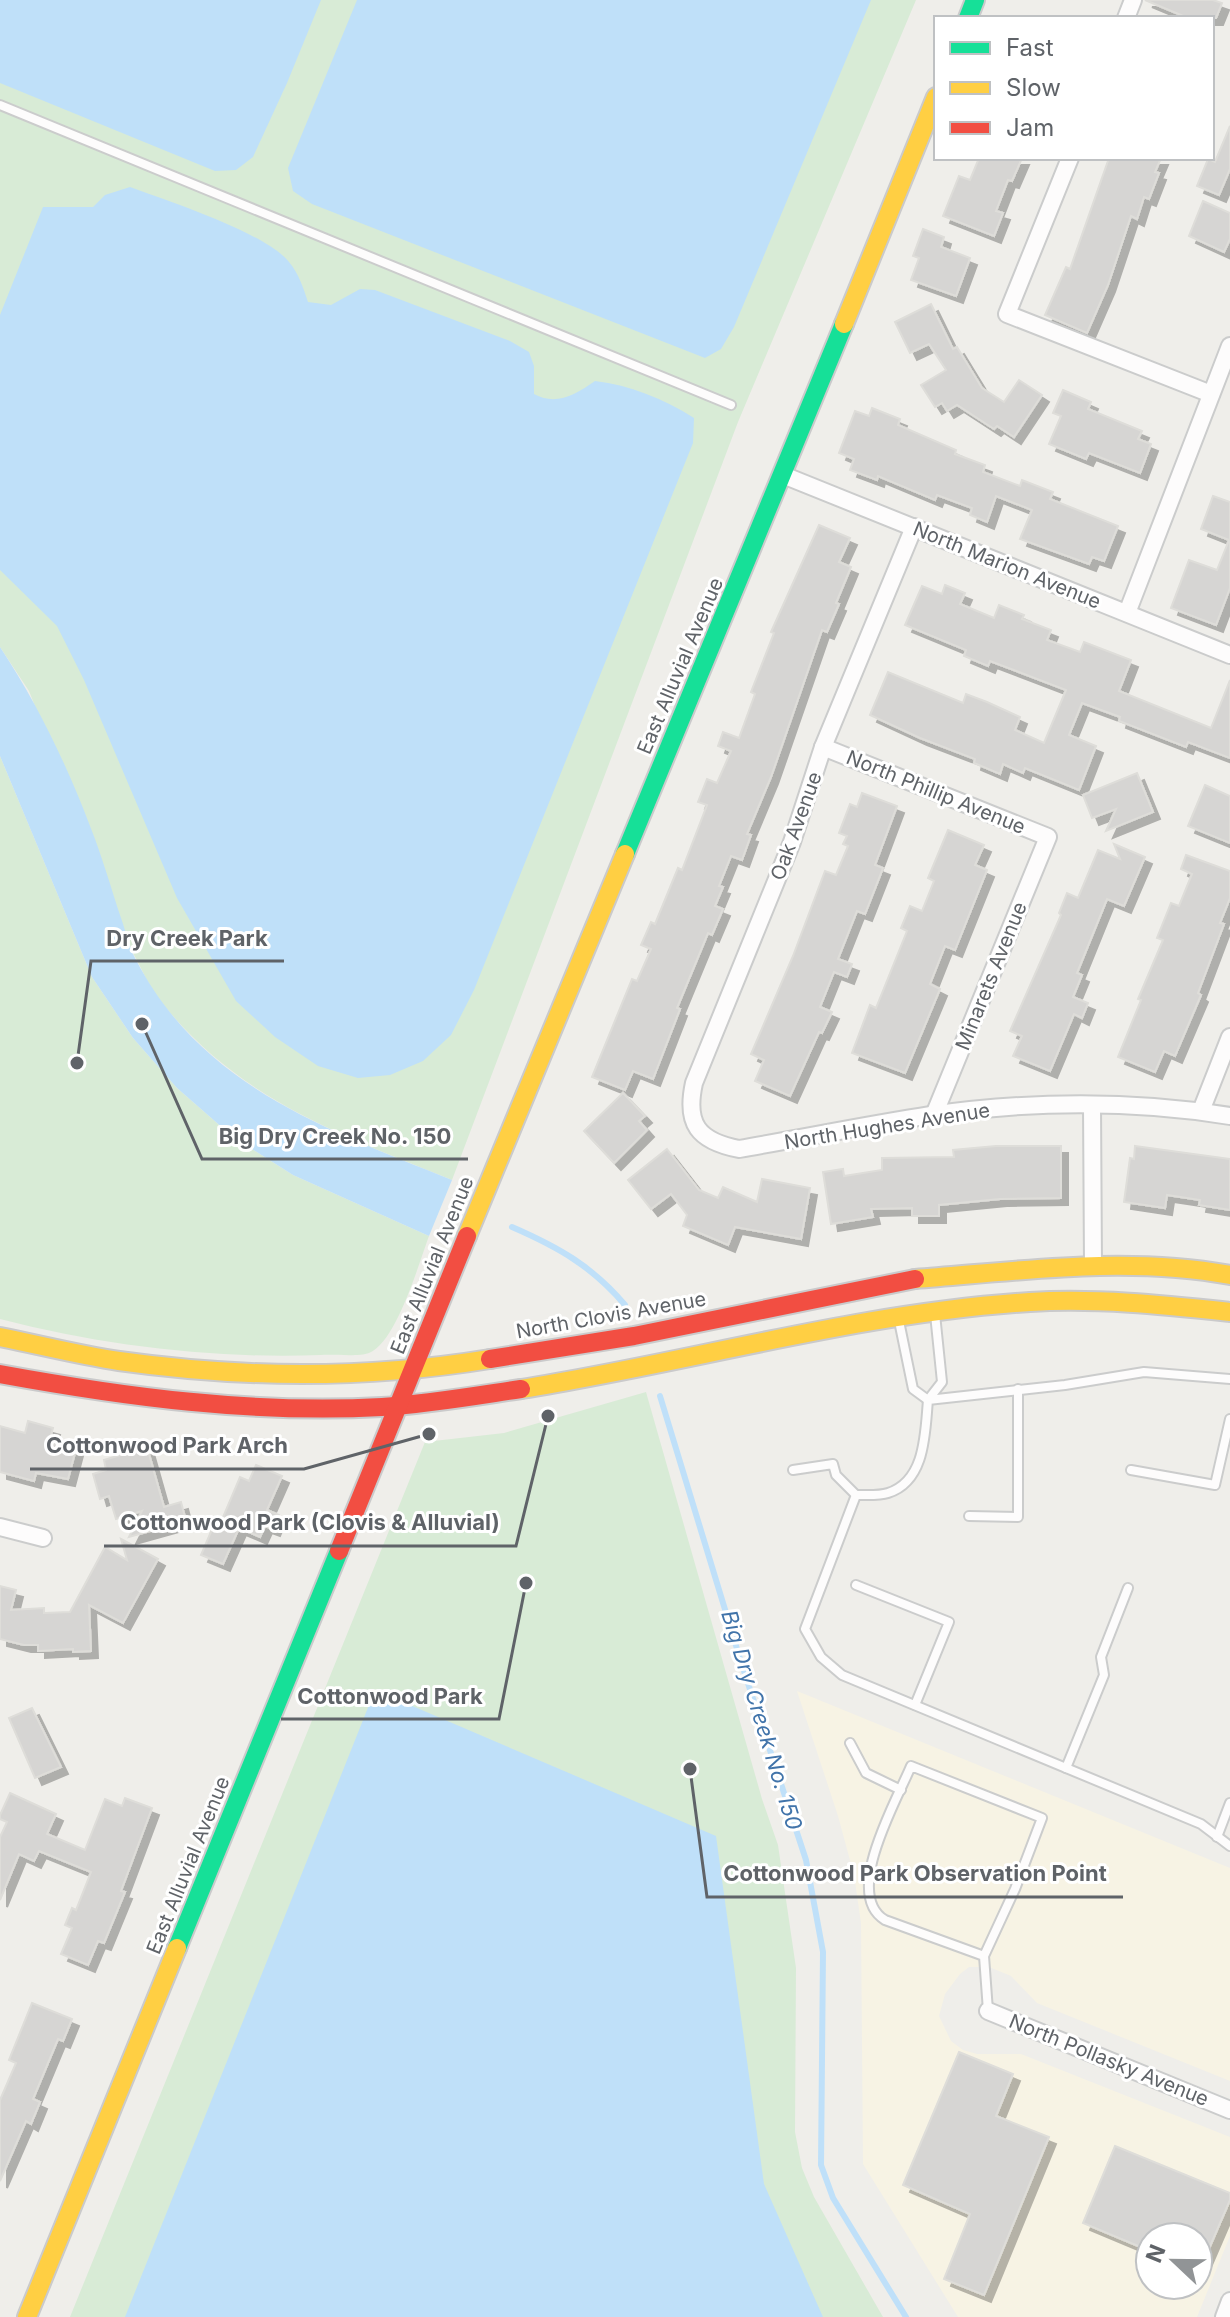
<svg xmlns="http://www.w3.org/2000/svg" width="1230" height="2317" font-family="Inter,sans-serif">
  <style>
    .commercial { fill: #f7f3e4; fill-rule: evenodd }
    .green { fill: #d8ebd6 }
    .water { fill: #bfe0f9 }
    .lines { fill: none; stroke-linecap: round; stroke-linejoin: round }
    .stream { stroke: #bfe0f9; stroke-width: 6 }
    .building { fill: #d6d5d3; stroke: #deddd9; stroke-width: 2; filter: url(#shadow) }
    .lane-casing { stroke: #cbcccc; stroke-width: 12 }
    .street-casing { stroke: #cbcccc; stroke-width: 20 }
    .fast-casing { stroke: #cacacb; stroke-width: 22 }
    .slow-casing { stroke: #cacacb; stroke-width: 22 }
    .jam-casing { stroke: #cacacb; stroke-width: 22 }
    .lane { stroke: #fdfcfc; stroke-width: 8 }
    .street { stroke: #fdfcfc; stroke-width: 16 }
    .fast { stroke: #16e098; stroke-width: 18 }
    .slow { stroke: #ffcf43; stroke-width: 18 }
    .jam { stroke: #f24e42; stroke-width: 18 }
    .labels { text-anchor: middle; stroke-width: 6; stroke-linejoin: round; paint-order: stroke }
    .street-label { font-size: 20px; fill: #5f6368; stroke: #fff }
    .water-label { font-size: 22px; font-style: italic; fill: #4174aa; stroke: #fff }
    .leader { fill: none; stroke: #5f6368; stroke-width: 3 }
    .callout-dot { fill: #5f6368; stroke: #fff; stroke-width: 3 }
    .callout-label { font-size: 22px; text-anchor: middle; font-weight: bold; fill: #5f6368; stroke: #fff; stroke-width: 6; stroke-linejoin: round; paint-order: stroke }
  </style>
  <defs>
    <filter id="shadow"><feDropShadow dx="7" dy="7" stdDeviation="0" flood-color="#0004"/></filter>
  </defs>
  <rect width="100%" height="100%" fill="#efeeea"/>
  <path class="commercial" d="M797,1691L1230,1868V2081L1037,2003L1011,1976L989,1967H969L960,1974L945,1994L939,2016L951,2041L963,2050L977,2054H1021L1230,2137V2236L1197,2317H958L863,2164L861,1923L854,1875L838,1816ZM1150,2237H1198V2285H1150Z"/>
  <g class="green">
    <path d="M0,0H916L738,422L452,1180C337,1133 237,1099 158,998C148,985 142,969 134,955L29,691L0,647Z"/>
    <path d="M0,756L92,977L133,1038L177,1088L233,1137L293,1175L429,1236C419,1263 396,1343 369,1353C359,1357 333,1354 321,1355C213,1359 105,1346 0,1319Z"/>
    <polygon points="646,1392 762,1799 778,1845 796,1968 795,2132 802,2168 814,2197 883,2317 70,2317 425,1442 504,1433"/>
  </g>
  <g class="water">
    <polygon points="0,0 321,0 287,83 253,157 236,170 215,171 0,83"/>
    <polygon points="357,0 871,0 734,327 721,349 705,358 312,204 293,191 288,168"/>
    <path d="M130,187C168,201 266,233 289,262C299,274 303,287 308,302L331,305L360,289L375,290L510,341L529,352L534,366V394C556,406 575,395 595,381C630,385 664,399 694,418L693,443L474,990L451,1035L423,1061L390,1075L358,1078L318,1066L275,1037L236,1001L177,898L84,680L57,626L0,570V315L43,207H93L105,195Z"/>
    <path d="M0,647C36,701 67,765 90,826C102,856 111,888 121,918C126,932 129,946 135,958C201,1087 327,1129 452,1180L429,1236L293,1175L233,1137L177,1088L133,1038L92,977L0,756Z"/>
    <polygon points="375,1690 716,1836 764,2184 823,2317 125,2317"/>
  </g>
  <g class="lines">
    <g class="stream">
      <path d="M512,1227C558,1247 592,1266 625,1305"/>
      <polyline points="660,1396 741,1662 806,1860 823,1952 821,2165 833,2198 906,2317"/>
    </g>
  </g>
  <g class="building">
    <polygon points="1145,0 1213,0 1222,3 1216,18 1188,18"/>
    <polygon points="1230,126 1230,169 1219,195 1197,186 1208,159 1215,162"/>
    <polygon points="979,158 1022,158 1012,181 1008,180 996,211 1003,213 994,236 943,216 959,176 970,180"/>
    <polygon points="1109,158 1161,158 1155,172 1159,173 1149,199 1144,197 1137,219 1131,216 1108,285 1087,333 1045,315 1066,267 1070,269"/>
    <polygon points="1203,201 1230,213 1230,239 1224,252 1189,236"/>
    <polygon points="923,229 944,237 941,247 970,258 956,296 911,280 919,258 913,256"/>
    <polygon points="931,304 953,349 957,347 982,388 1004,402 1019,380 1042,395 1014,437 997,426 994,429 957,405 947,411 942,403 935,407 921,385 946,370 929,344 910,353 895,322"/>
    <polygon points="1063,390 1091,402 1088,409 1142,431 1138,439 1151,444 1140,473 1089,453 1086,459 1049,444 1061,416 1053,413"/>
    <polygon points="872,408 900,419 898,425 956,450 955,454 985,465 983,472 1020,486 1022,480 1053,492 1050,499 1118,526 1104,561 1092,557 1089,564 1020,539 1032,510 996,496 987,522 970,515 972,508 937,495 935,500 878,476 877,480 850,470 854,459 839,453 855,411 869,416"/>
    <polygon points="1213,496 1230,502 1230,588 1216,625 1171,608 1189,560 1217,570 1229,540 1201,529"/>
    <polygon points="819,525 850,538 839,562 851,567 836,603 839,604 827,632 822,630 771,777 747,834 751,835 742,860 731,856 719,886 723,887 715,906 723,909 712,935 708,933 677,1008 680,1009 653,1079 633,1071 625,1090 592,1077 632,979 637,981 651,949 641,945 651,922 655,924 678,868 682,870 707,805 698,802 707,779 717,783 731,751 718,746 723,732 739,738 755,694 751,692 774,633 771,632"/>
    <polygon points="945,585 965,593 960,604 994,618 999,605 1024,615 1022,619 1051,630 1047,640 1080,652 1084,642 1131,660 1119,691 1211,728 1230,680 1230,758 1188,742 1186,747 1119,721 1120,717 1082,703 1069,735 1096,746 1079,790 1025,768 1023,773 1003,764 1000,774 974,763 975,759 920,738 870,715 888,672 963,703 966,694 987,702 1020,717 1015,730 1044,743 1066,690 990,661 988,666 964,656 966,650 905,625 922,586 942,594"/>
    <polygon points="1137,773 1153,812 1106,831 1116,809 1092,818 1083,795"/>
    <polygon points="1205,785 1230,796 1230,843 1188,826"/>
    <polygon points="862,793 897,806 875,865 883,868 865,914 857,911 838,959 852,964 847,977 834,972 820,1007 832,1012 822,1033 819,1032 790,1096 755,1081 764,1060 751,1054 793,956 825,871 836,875 848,846 843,844 847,836 839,833 850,804 857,807"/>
    <polygon points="948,830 984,845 975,865 987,870 955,950 945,946 930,984 940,989 905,1073 852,1053 870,1005 876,1008 907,931 901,928 910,906 922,911 934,881 928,878"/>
    <polygon points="1114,844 1145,857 1124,906 1107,899 1077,973 1082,975 1073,997 1088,1003 1082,1018 1074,1014 1050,1071 1013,1056 1022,1036 1010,1031 1061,915 1059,913 1067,893 1078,898 1098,850 1120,859"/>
    <polygon points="1186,855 1230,871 1230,898 1220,923 1224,924 1198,993 1201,995 1175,1056 1164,1051 1155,1072 1118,1057 1141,1000 1138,999 1163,940 1157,938 1171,903 1179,906 1192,874 1181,869"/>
    <polygon points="623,1093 645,1116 639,1121 647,1130 614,1163 584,1131"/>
    <polygon points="996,1146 1061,1146 1061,1198 1000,1199 939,1205 939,1216 912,1216 912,1208 871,1209 873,1217 831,1224 823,1172 843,1169 844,1176 882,1170 882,1158 954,1157 953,1150"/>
    <polygon points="1135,1146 1230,1159 1230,1210 1199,1205 1200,1200 1167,1195 1165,1208 1124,1202 1130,1158 1134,1159"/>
    <polygon points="667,1149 699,1190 718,1198 723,1187 757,1202 762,1179 810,1188 801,1239 735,1227 728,1245 683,1226 687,1215 671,1194 651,1209 628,1180"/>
    <polygon points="28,1421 53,1428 49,1442 76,1449 68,1479 36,1473 34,1481 0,1472 0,1426 25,1433"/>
    <polygon points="147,1447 164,1507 181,1502 186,1521 129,1537 142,1511 116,1519 109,1496 100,1499 93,1474 106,1470 104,1460"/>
    <polygon points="256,1465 282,1476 267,1510 279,1515 273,1529 265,1526 260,1537 239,1528 223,1564 201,1555 216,1520 221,1522 240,1477 249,1481"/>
    <polygon points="121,1539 158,1559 123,1623 89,1605 91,1651 73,1652 73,1649 38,1651 38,1645 24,1645 0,1639 0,1586 16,1590 11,1610 44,1608 44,1613 70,1612 105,1547 127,1560"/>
    <polygon points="32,1708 61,1767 35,1778 9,1718"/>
    <polygon points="10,1793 56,1814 47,1834 85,1850 105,1799 122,1806 125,1798 152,1808 121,1891 125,1892 104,1943 98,1941 88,1965 61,1954 72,1928 65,1925 72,1908 76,1910 91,1872 39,1851 34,1861 19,1854 0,1900 0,1837 7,1822 0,1819 0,1815"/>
    <polygon points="32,2003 72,2019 63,2041 58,2039 33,2099 40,2102 31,2124 26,2121 0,2181 0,2100 16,2063 9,2060"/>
    <polygon points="959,2052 1013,2074 996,2116 1049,2137 984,2295 944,2279 970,2214 903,2185"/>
    <polygon points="1115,2146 1230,2193 1230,2200 1198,2274 1198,2237 1150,2237 1150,2251 1083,2223"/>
  </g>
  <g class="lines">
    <g class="lane-casing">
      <g id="lane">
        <polyline points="0,105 731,405"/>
        <polyline points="899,1321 913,1389 928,1400 942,1382 935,1314"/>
        <path d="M793,1470L833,1464L836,1475L856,1495C866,1495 879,1496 888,1493C926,1481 925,1432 928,1400L1065,1385L1144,1372L1230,1379"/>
        <polyline points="1131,1470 1215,1485 1230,1419"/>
        <polyline points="856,1495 805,1629 821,1657 842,1675 1201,1824 1230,1846"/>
        <polyline points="969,1516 1018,1517 1018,1389"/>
        <polyline points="856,1585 949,1622 915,1705"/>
        <polyline points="850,1743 866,1773 901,1790"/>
        <polyline points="1066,1768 1104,1675 1101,1657 1128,1588"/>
        <polyline points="1217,1837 1230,1803"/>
        <path d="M984,1956L885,1920C842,1894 897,1800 911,1766L1042,1818L1015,1889L984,1956L988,2011"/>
      </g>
    </g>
    <g class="street-casing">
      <g id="street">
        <polyline points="1126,18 1133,0"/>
        <polyline points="1070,158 1007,314 1211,394"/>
        <polyline points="783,475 1230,655"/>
        <path d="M914,527L823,747L792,842L694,1083C685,1124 698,1141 739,1149C803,1138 867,1125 931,1115C1028,1101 1133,1100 1230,1116"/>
        <polyline points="1127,613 1230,346"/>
        <polyline points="823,747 1048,837 934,1115"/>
        <polyline points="1092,1106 1093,1265"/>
        <polyline points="1201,1111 1230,1037"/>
        <polyline points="0,1527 43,1538"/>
        <polyline points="988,2011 1230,2110"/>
        <polyline points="1224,2317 1230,2301"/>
      </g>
    </g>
    <g class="fast-casing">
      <g id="fast">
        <polyline points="968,18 975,0"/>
        <polyline points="625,854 844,324"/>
        <polyline points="177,1948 339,1551"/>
      </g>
    </g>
    <g class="slow-casing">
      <g id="slow">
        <polyline points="844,324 936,97"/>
        <polyline points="467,1236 625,854"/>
        <path d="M915,1279C1020,1271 1126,1256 1230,1275"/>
        <path d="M0,1337C40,1345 79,1355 119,1361C241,1378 368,1379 490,1359"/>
        <path d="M521,1389C691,1362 857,1313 1030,1302C1097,1298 1163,1305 1230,1312"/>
        <polyline points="27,2317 177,1948"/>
      </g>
    </g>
    <g class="jam-casing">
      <g id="jam">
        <polyline points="490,1359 634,1336 915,1279"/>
        <path d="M0,1374C126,1397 253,1414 382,1407C428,1404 474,1396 521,1389"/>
        <polyline points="339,1551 467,1236"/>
      </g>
    </g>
    <use href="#lane" class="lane"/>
    <use href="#street" class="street"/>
    <use href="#fast" class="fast"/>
    <use href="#slow" class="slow"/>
    <use href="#jam" class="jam"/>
  </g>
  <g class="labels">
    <g class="street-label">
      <text transform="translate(1007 565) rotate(22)" y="7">North Marion Avenue</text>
      <text transform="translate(680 666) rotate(-67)" y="7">East Alluvial Avenue</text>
      <text transform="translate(936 792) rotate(22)" y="7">North Phillip Avenue</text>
      <text transform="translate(796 826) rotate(-70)" y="7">Oak Avenue</text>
      <text transform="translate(991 976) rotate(-68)" y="7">Minarets Avenue</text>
      <text transform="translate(887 1126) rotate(-9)" y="7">North Hughes Avenue</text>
      <text transform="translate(432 1265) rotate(-68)" y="7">East Alluvial Avenue</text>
      <text transform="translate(611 1315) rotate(-10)" y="7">North Clovis Avenue</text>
      <text transform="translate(188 1865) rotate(-68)" y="7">East Alluvial Avenue</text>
      <text transform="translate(1109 2060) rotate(22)" y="7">North Pollasky Avenue</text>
    </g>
    <g class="water-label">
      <text transform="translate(762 1720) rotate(73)" y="8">Big Dry Creek No. 150</text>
    </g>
  </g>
  <path class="leader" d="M77 1063L91 961H284M142 1024L202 1159H468M429 1434L304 1469H30M548 1416L516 1546H104M526 1583L499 1719H281M690 1769L707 1897H1123"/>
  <g class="callout-dot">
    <circle cx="77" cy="1063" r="8"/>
    <circle cx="142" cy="1024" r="8"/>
    <circle cx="429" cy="1434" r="8"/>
    <circle cx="548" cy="1416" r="8"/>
    <circle cx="526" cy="1583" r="8"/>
    <circle cx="690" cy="1769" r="8"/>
  </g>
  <g class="callout-label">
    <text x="187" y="946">Dry Creek Park</text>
    <text x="335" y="1144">Big Dry Creek No. 150</text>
    <text x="167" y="1453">Cottonwood Park Arch</text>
    <text x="310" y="1530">Cottonwood Park (Clovis &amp; Alluvial)</text>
    <text x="390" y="1704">Cottonwood Park</text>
    <text x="915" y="1881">Cottonwood Park Observation Point</text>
  </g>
  <rect x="934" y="16" width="280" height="144" fill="#ffffff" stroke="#bfc1c3" stroke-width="2"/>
  <rect x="950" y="42" width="40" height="12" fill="#16e098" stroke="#bfc1c3" stroke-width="2"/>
  <text x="1006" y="56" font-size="24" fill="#5f6368">Fast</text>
  <rect x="950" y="82" width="40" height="12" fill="#ffcf43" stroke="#bfc1c3" stroke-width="2"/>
  <text x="1006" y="96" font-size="24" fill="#5f6368">Slow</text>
  <rect x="950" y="122" width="40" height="12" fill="#f24e42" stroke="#bfc1c3" stroke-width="2"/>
  <text x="1006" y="136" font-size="24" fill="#5f6368">Jam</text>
  <g transform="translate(1174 2261) rotate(292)"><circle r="38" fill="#ffffff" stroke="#bfc1c3" stroke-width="2"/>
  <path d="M0-6L14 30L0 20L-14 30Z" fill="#919496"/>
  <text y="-12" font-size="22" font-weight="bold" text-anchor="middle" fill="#5f6368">N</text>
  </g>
</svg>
